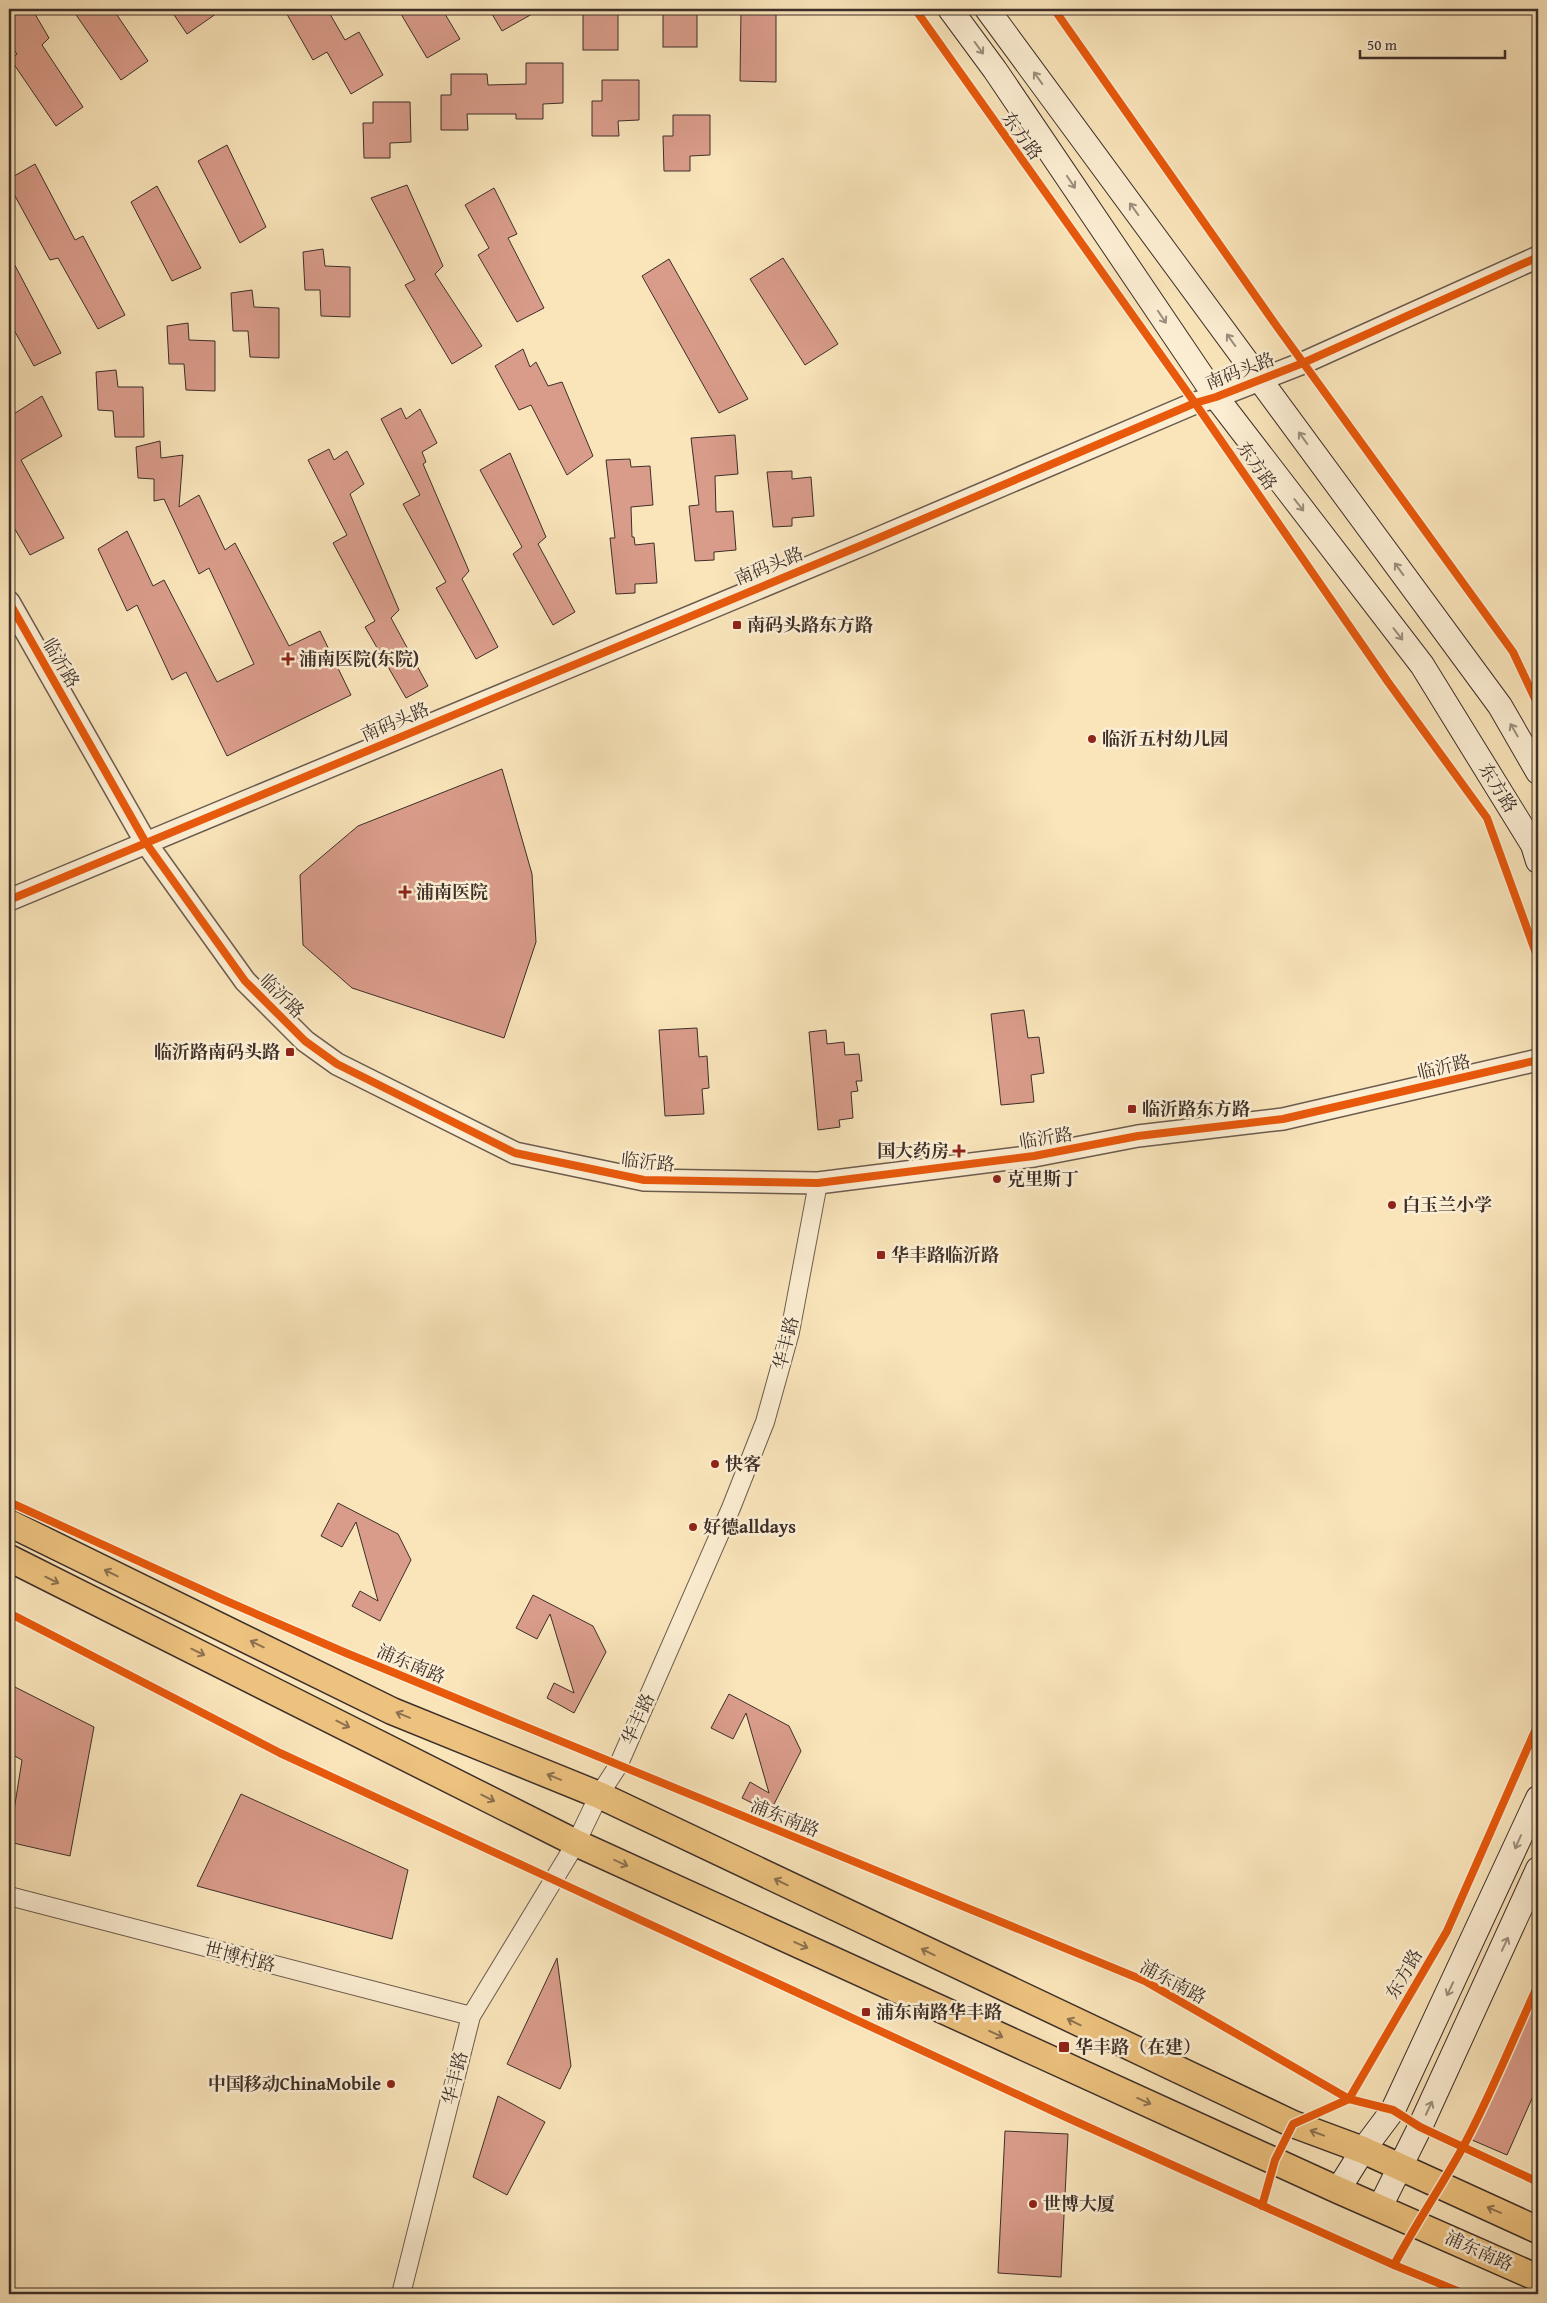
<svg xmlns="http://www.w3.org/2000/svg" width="1547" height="2303" font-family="'Gentium Book Plus','Noto Serif SC',serif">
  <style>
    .building { fill: #d99c8a; stroke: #3d2f2a }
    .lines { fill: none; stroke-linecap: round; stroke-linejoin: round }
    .minor-casing { stroke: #6c5c4e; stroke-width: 20 }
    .tertiary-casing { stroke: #6c5c4e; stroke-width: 24 }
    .secondary-casing { stroke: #3d2f2a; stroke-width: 26 }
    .primary-casing { stroke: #3d2f2a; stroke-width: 29 }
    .minor { stroke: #fceed3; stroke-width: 18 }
    .tertiary { stroke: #fceed3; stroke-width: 21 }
    .secondary { stroke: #fceed3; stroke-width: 24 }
    .primary { stroke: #edc27e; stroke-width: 26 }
    .cycleway-casing { stroke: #fceed3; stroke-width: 11 }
    .cycleway { stroke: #e8590c; stroke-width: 8 }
    .oneway { stroke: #9c8e7e }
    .oneway2 { stroke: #8c7150 }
    .poi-dot { fill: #8f2418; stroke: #fceed3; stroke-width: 2 }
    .labels { text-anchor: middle; stroke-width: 5; stroke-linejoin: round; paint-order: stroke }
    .street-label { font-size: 18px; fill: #3d2f2a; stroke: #fceed3 }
    .poi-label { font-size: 18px; font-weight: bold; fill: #3d2f2a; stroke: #fceed3; text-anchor: start }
  </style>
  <rect width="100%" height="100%" fill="#fae5bb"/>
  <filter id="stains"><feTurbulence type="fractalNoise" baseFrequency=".004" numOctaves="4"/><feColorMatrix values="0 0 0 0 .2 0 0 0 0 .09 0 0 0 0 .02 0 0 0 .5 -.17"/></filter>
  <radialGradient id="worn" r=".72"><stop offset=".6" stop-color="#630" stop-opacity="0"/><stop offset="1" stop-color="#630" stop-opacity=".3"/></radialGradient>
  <g class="building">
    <polygon points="9,9 32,9 49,38 42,45 83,107 56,126 11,60 17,54 9,43"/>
    <polygon points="72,9 113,9 148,61 121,80"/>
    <polygon points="170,9 223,9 187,34"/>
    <polygon points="284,9 327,9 345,40 359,32 383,75 351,94 327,52 313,60"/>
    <polygon points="398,9 442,9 460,39 427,58"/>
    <polygon points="489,9 541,9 502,31"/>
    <rect x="583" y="9" width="35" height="41"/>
    <rect x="663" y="9" width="34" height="38"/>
    <polygon points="741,9 776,9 776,82 740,81"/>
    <polygon points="526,63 563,63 563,103 543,104 543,119 516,119 516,114 467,114 468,130 441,130 441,95 451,95 451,74 487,74 488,85 526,84"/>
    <polygon points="602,80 639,80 639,120 618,121 619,136 592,136 592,101 602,101"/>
    <polygon points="373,102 410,102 411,142 390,143 390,158 364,158 363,123 373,123"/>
    <polygon points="673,115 710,115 710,155 690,156 690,171 664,171 663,136 673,136"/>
    <polygon points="227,145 266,227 240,243 198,161"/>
    <polygon points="35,164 75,240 83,236 125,315 98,329 58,258 50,260 9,185 9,179"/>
    <polygon points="407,185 443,266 435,274 482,346 452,364 405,285 415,280 371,198"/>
    <polygon points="157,186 201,268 172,281 131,202"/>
    <polygon points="494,188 517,234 508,238 544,308 517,322 478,255 489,248 465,205"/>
    <polygon points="323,249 325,266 350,267 350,317 321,316 320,290 305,290 303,252"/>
    <polygon points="9,254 61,353 34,366 9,321"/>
    <polygon points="783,258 838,344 805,365 750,279"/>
    <polygon points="669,259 748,399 719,413 642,276"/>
    <polygon points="252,290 254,307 279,308 279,358 250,357 248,331 233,331 231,293"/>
    <polygon points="188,323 189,340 215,341 215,391 186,390 184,364 169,364 167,326"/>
    <polygon points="523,349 530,367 536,362 548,386 562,382 593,456 567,475 531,405 519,410 495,366"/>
    <polygon points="116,370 118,387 143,387 144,437 115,437 113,411 98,410 96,372"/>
    <polygon points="42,396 62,436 21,460 64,538 30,555 9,519 9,417"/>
    <polygon points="401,408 406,419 420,409 437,443 422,452 426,462 423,464 469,571 462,579 498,647 476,659 436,588 446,582 403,504 420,495 381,419"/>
    <polygon points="735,435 738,474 715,476 716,512 733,511 736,550 714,552 714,560 695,561 689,506 699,505 691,438"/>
    <polygon points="160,441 161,458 183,455 179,507 199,495 225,550 235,543 289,646 320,631 351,695 227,756 186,672 172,680 137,605 127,611 98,549 127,531 153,586 164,580 217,682 254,664 209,568 199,574 164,499 154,501 154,479 138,478 136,447"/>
    <polygon points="329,449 334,460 347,451 364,484 350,494 399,610 391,618 428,686 406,698 365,627 375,621 333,543 347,535 308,460"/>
    <polygon points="510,453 546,537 538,544 575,612 553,625 513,554 522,547 480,470"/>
    <polygon points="630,459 631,467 650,466 653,505 631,507 632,537 634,537 635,545 654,543 657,583 635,584 635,593 616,594 610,538 615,538 606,460"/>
    <polygon points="792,471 792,479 811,477 814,516 792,518 792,526 773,527 767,472"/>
    <polygon points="502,769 532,874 536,942 504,1038 352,988 303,945 300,875 358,826"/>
    <polygon points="1024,1010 1028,1038 1039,1037 1044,1073 1031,1075 1034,1102 1001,1105 991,1014"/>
    <polygon points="697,1028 699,1057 707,1056 709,1088 702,1089 704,1114 665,1116 659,1030"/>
    <polygon points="826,1030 827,1044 844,1042 845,1055 859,1054 862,1081 856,1081 858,1091 851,1092 853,1118 839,1120 840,1127 818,1130 809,1032"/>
    <polygon points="338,1503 398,1534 411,1560 380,1621 352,1606 360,1591 378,1601 356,1522 342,1547 321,1536"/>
    <polygon points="533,1595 593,1626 606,1652 574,1713 547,1698 554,1683 574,1693 550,1614 537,1639 516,1628"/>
    <polygon points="9,1684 94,1727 70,1856 9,1842 22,1760 9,1753"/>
    <polygon points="729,1694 789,1726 801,1751 770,1812 742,1798 750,1782 769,1793 746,1713 733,1739 711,1728"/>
    <polygon points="241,1794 408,1870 392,1939 197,1886"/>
    <polygon points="557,1958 571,2066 560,2089 507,2064"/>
    <polygon points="1538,1994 1538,2085 1507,2155 1472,2140"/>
    <polygon points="498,2096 545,2122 507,2195 473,2177"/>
    <polygon points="1005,2131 1068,2134 1061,2277 998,2273"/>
  </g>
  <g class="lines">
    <g class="minor-casing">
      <g id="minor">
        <polyline points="9,1896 471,2016"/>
        <polyline points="401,2294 471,2016 576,1843 599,1795 618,1766 731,1508 765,1422 790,1332 818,1183"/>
      </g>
    </g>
    <g class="tertiary-casing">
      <g id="tertiary">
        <polyline points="9,602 146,843 245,981 305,1041 337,1064 515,1153 644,1180 818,1183 1034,1156 1138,1136 1283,1119 1538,1060"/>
        <polyline points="9,900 867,543 1195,403 1216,397 1303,363 1538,257"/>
      </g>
    </g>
    <g class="secondary-casing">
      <g id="secondary">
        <polyline points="950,9 995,70 1216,397 1422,665 1533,845 1538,861"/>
        <polyline points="987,9 1500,706 1538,772"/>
        <polyline points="1338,2190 1363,2150 1393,2110 1538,1798"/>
        <polyline points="1380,2207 1420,2127 1538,1869"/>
      </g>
    </g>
    <g class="primary-casing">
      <g id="primary">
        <polyline points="9,1523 392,1711 599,1795 1293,2124 1363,2150 1538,2230"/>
        <polyline points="9,1558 576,1843 1338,2190 1538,2278"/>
      </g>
    </g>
    <use href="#minor" class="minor"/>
    <use href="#tertiary" class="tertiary"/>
    <use href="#secondary" class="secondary"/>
    <use href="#primary" class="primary"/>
    <g class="cycleway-casing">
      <g id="cycleway">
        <polyline points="915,9 1195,403 1388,682 1487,818 1538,959"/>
        <polyline points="1054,9 1278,328 1513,652 1538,705"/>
        <polyline points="9,602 146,843 245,981 305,1041 337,1064 515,1153 644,1180 818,1183 1034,1156 1138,1136 1283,1119 1538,1060"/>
        <polyline points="9,900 867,543 1195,403 1216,397 1303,363 1538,257"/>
        <polyline points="9,1502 224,1600 346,1653 1145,1981 1349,2099 1393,2110 1420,2127 1538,2182"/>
        <polyline points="9,1613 280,1753 1068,2118 1394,2265 1465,2294"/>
        <polyline points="1262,2206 1275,2160 1293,2124 1349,2099 1447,1931 1538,1724"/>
        <path d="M1394,2265C1415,2225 1441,2187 1463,2147C1491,2095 1513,2039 1538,1985"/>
      </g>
    </g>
    <use href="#cycleway" class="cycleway"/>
  </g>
  <defs><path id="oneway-shaft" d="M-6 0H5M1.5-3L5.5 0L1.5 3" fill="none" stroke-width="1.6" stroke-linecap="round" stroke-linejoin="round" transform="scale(1.25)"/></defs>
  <g class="oneway">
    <use href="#oneway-shaft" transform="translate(979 48) rotate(54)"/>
    <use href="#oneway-shaft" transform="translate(1038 78) rotate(-126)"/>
    <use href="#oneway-shaft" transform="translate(1071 182) rotate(56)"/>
    <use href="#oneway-shaft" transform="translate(1134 209) rotate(-126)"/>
    <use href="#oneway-shaft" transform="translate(1162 317) rotate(56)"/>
    <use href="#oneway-shaft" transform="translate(1231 340) rotate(-126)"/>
    <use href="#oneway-shaft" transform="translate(1303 438) rotate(-126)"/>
    <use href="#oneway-shaft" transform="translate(1299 505) rotate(52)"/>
    <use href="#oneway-shaft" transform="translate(1399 569) rotate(-126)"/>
    <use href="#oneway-shaft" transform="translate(1398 634) rotate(52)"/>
    <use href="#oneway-shaft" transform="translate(1514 730) rotate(-120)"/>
    <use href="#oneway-shaft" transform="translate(1518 1842) rotate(114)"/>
    <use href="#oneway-shaft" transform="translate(1505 1944) rotate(-65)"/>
    <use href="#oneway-shaft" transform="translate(1450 1989) rotate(115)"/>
    <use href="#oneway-shaft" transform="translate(1429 2108) rotate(-65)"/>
  </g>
  <g class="oneway2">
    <use href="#oneway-shaft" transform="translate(111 1573) rotate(-154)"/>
    <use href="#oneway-shaft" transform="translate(52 1580) rotate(26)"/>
    <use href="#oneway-shaft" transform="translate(257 1644) rotate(-154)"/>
    <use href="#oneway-shaft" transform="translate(198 1652) rotate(26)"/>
    <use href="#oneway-shaft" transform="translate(403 1715) rotate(-158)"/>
    <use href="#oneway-shaft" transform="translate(343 1724) rotate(27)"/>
    <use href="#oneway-shaft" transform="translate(554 1777) rotate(-158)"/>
    <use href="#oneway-shaft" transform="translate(488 1798) rotate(27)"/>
    <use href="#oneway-shaft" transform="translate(621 1863) rotate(24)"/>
    <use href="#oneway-shaft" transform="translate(781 1882) rotate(-154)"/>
    <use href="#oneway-shaft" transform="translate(801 1945) rotate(24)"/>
    <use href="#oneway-shaft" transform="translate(928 1952) rotate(-154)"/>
    <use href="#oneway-shaft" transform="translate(1074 2022) rotate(-154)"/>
    <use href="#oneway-shaft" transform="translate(996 2034) rotate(25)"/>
    <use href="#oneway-shaft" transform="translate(1144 2101) rotate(24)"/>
    <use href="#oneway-shaft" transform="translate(1317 2133) rotate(-159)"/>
    <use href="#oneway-shaft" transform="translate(1494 2210) rotate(-157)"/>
  </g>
  <g class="poi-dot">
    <rect x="732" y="620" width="10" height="10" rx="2.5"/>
    <path d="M285.5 651.5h5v5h5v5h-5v5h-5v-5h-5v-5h5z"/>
    <circle cx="1092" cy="739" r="5"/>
    <path d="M402.5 884.5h5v5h5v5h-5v5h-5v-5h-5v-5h5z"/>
    <rect x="285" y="1047" width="10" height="10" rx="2.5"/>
    <rect x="1127" y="1104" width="10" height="10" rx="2.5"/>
    <path d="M956.5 1143.5h5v5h5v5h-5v5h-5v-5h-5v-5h5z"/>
    <circle cx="997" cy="1179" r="5"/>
    <circle cx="1392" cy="1205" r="5"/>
    <rect x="876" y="1250" width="10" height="10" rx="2.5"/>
    <circle cx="715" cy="1464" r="5"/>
    <circle cx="693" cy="1527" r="5"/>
    <rect x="861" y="2007" width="10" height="10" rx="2.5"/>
    <rect x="1058" y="2041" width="12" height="12" rx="2.5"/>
    <circle cx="391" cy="2084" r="5"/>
    <circle cx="1033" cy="2204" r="5"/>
  </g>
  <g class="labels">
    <g class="street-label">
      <text transform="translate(1022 136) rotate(54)" y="6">东方路</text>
      <text transform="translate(1240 371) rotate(-21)" y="6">南码头路</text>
      <text transform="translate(1257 466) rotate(55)" y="6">东方路</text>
      <text transform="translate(769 566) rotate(-22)" y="6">南码头路</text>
      <text transform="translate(61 663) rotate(60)" y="6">临沂路</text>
      <text transform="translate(395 722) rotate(-23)" y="6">南码头路</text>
      <text transform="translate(1498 788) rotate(58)" y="6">东方路</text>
      <text transform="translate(282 996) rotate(45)" y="6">临沂路</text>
      <text transform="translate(1444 1067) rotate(-13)" y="6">临沂路</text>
      <text transform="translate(1046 1138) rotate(-9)" y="6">临沂路</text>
      <text transform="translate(648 1162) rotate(6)" y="6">临沂路</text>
      <text transform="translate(786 1343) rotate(-76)" y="6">华丰路</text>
      <text transform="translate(411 1664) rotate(23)" y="6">浦东南路</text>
      <text transform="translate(638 1719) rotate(-66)" y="6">华丰路</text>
      <text transform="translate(785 1818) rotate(22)" y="6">浦东南路</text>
      <text transform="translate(240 1957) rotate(14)" y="6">世博村路</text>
      <text transform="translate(1404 1974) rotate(-60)" y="6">东方路</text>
      <text transform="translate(1173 1982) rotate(28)" y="6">浦东南路</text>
      <text transform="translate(455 2078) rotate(-76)" y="6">华丰路</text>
      <text transform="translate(1479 2251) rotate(24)" y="6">浦东南路</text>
    </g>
    <g class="poi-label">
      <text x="747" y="631">南码头路东方路</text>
      <text x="299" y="665">浦南医院(东院)</text>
      <text x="1102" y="745">临沂五村幼儿园</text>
      <text x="416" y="898">浦南医院</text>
      <text x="280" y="1058" text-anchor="end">临沂路南码头路</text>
      <text x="1142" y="1115">临沂路东方路</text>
      <text x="949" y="1157" text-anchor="end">国大药房</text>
      <text x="1007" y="1185">克里斯丁</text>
      <text x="1402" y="1211">白玉兰小学</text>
      <text x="891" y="1261">华丰路临沂路</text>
      <text x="725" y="1470">快客</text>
      <text x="703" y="1533">好德alldays</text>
      <text x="876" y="2018">浦东南路华丰路</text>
      <text x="1075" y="2053">华丰路（在建）</text>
      <text x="381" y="2090" text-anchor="end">中国移动ChinaMobile</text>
      <text x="1043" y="2210">世博大厦</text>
    </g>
  </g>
  <rect width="1547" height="2303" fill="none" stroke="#fae5bb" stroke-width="30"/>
  <rect x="10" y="10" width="1527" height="2283" fill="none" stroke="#3d2f2a" stroke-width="2.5"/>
  <rect x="15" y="15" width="1517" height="2273" fill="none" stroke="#3d2f2a"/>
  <path d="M1360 50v8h145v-8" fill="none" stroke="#3d2f2a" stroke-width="2.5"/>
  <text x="1367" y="50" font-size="15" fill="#3d2f2a" stroke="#fceed3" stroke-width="4" paint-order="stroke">50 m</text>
  <rect width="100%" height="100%" filter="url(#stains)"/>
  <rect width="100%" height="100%" fill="url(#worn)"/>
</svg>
